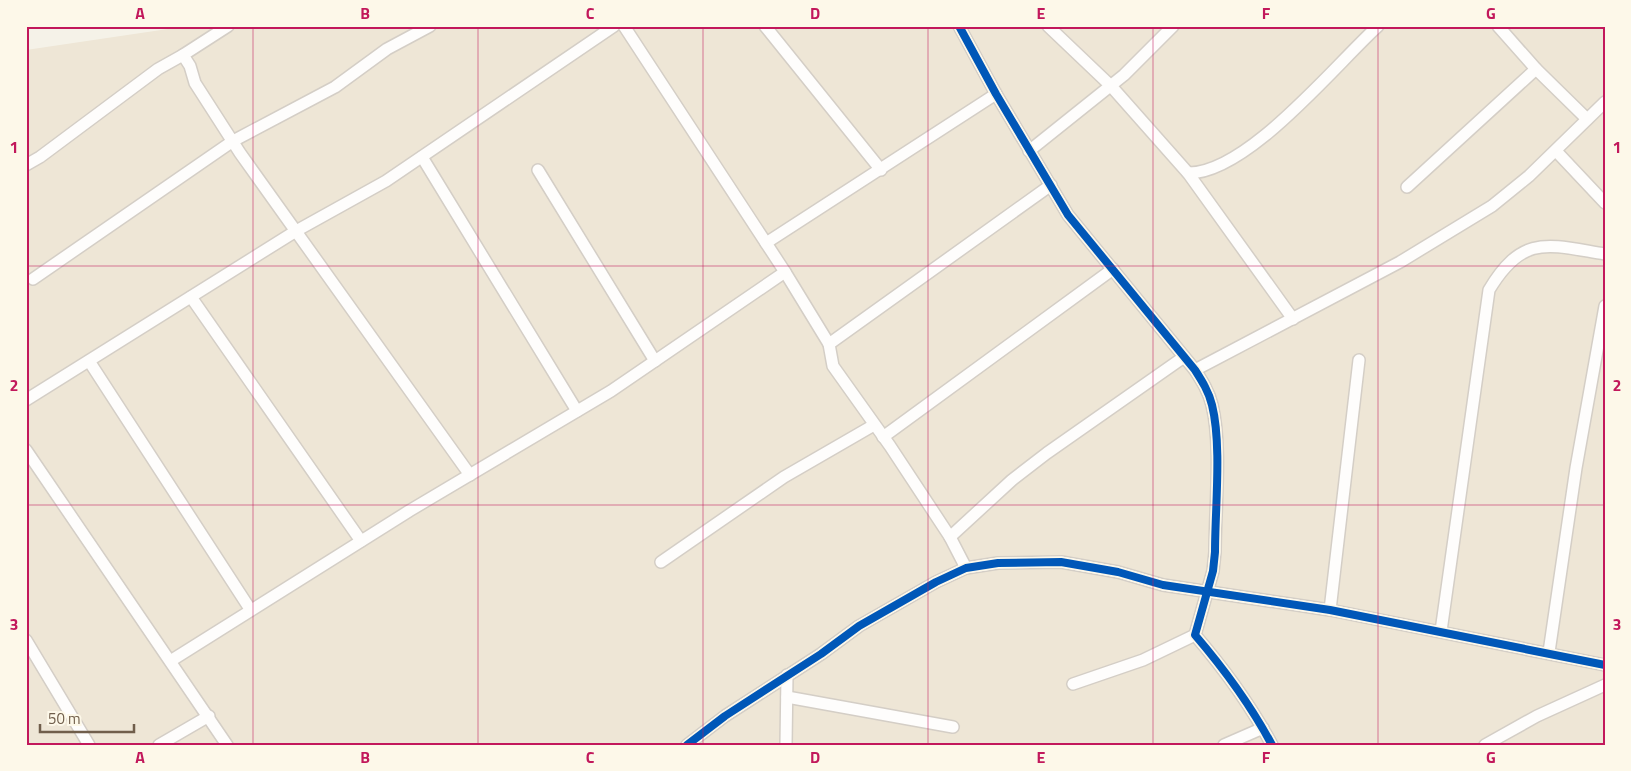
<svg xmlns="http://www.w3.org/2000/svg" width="1631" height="771" font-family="'Titillium Web',sans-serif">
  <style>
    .residential { fill: #eee6d6 }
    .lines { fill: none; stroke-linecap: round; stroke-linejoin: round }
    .minor-casing { stroke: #d4cec6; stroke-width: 14 }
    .minor { stroke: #fefdfc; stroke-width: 11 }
    .cycleway-casing { stroke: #fdf8e9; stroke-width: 11 }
    .cycleway { stroke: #0057b8; stroke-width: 8 }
    .grid { fill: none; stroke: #c2185b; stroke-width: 1; stroke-opacity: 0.55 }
    .neatline { fill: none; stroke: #c2185b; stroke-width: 2 }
    .grid-label { font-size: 16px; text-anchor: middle; font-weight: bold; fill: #c2185b }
  </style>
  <rect width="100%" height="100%" fill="#f5f2e8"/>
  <polygon class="residential" points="188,26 1605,26 1605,745 26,745 26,50"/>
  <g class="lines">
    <g class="minor-casing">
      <g id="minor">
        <polyline points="228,26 183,55 190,66 195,83 240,153 470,475"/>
        <polyline points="624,26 785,272 829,344 833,366 890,446 950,537 966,568"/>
        <polyline points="765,26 881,170"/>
        <path d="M959,26L996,94L1068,215L1195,370C1202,381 1209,392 1212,405C1222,445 1215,509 1215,552L1213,571L1195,635C1225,670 1250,704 1272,745"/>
        <polyline points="1048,26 1111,86 1188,173 1293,319"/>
        <polyline points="1498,26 1536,69 1587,119"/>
        <polyline points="1029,151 1124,75 1173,26"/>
        <polyline points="1556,151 1605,203"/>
        <polyline points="422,157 577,411"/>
        <polyline points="26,165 40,157 158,69 183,55"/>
        <polyline points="538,170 655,361"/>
        <path d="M1188,173C1247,174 1335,65 1378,26"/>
        <polyline points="1407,187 1536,69"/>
        <polyline points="766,243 996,94"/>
        <polyline points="33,279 233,141 335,87 387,49 430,26"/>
        <polyline points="191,297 361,541"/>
        <polyline points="829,344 1051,185"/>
        <polyline points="89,361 250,609"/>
        <polyline points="1195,370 1400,262 1492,206 1529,176 1605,102"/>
        <polyline points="26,400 296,231 386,181 614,26"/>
        <polyline points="883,437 1113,269"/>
        <polyline points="26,450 227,745"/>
        <polyline points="950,537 1012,480 1047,453 1184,357"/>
        <polyline points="661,562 784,477 874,425"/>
        <polyline points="1330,610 1359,360"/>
        <path d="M1441,631L1489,290C1523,233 1549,245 1605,254"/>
        <polyline points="26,640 89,745"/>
        <polyline points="1549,652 1576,468 1605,306"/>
        <polyline points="172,660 409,511 611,391 785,272"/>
        <polyline points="1073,684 1143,660 1195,635"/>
        <polyline points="787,697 953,727"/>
        <polyline points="159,745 209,716"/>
        <polyline points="687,745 725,716 821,654 859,626 936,582 966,568 998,563 1061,562 1118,572 1163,585 1330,610 1605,665"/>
        <polyline points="786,745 787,675"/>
        <polyline points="1224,745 1263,728"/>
        <polyline points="1485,745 1537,716 1605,685"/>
      </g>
    </g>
    <use href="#minor" class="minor"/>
    <g class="cycleway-casing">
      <g id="cycleway">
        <path d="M959,26L996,94L1068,215L1195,370C1202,381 1209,392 1212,405C1222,445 1215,509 1215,552L1213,571L1195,635C1225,670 1250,704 1272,745"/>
        <polyline points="687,745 725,716 821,654 859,626 936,582 966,568 998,563 1061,562 1118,572 1163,585 1330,610 1605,665"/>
      </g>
    </g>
    <use href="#cycleway" class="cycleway"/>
  </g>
  <path class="grid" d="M253,26V745M478,26V745M703,26V745M928,26V745M1153,26V745M1378,26V745M26,266H1605M26,505H1605"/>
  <rect width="1631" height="771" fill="none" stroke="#fdf8e9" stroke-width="55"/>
  <path d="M40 724v8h94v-8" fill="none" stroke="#705e4b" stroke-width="2.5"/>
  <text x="48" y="724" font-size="15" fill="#705e4b" stroke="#fdf8e9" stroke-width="4" paint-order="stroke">50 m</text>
  <rect x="28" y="28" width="1576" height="716" class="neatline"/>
  <g class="grid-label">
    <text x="140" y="19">A</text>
    <text x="365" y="19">B</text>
    <text x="590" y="19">C</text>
    <text x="815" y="19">D</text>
    <text x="1041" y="19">E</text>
    <text x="1266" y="19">F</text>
    <text x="1491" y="19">G</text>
    <text x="14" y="153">1</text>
    <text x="1617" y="153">1</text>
    <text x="14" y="391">2</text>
    <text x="1617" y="391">2</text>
    <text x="14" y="630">3</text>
    <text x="1617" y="630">3</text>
    <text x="140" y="763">A</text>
    <text x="365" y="763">B</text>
    <text x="590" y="763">C</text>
    <text x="815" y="763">D</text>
    <text x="1041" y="763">E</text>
    <text x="1266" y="763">F</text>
    <text x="1491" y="763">G</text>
  </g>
</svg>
